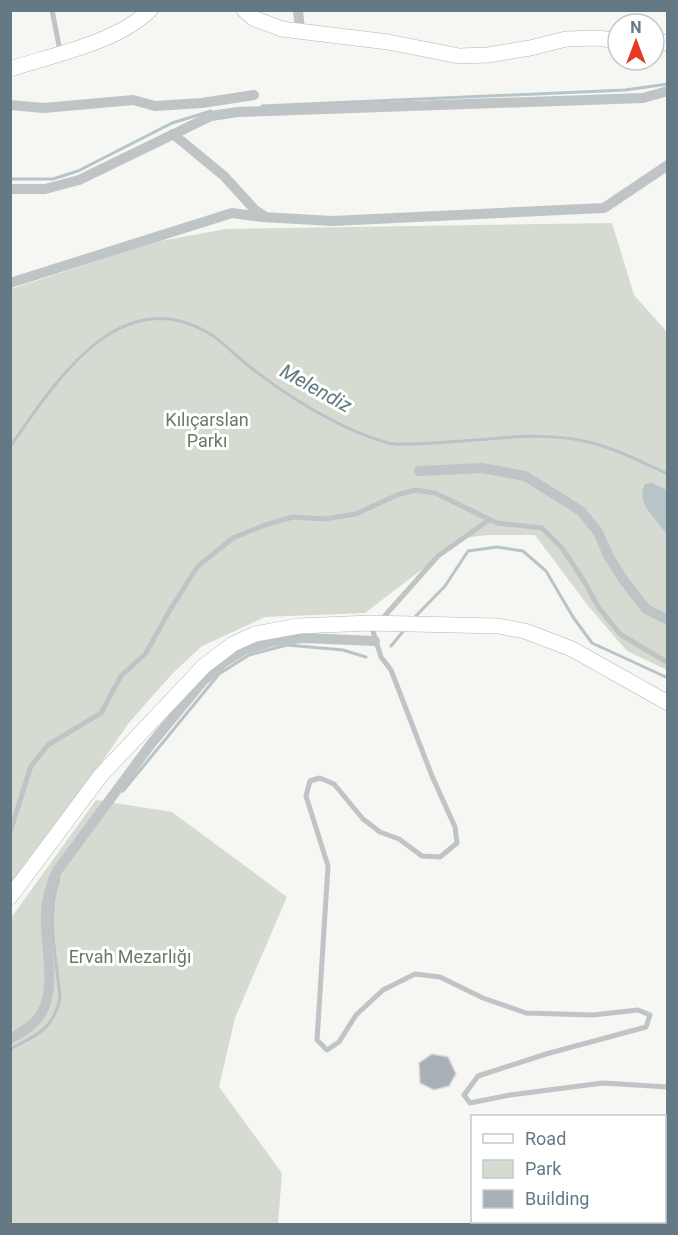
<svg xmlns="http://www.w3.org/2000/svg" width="678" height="1235" font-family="Roboto,sans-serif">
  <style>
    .green { fill: #d6dbd1 }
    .water { fill: #b7c5c8 }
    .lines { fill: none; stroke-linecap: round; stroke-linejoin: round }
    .stream { stroke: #b7c5c8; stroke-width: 3 }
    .building { fill: #a7b1b5; stroke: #d7d7d5; stroke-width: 1.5 }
    .secondary-casing { stroke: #b1b8bb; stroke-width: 16 }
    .lane { stroke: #bfc4c7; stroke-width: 5 }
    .street { stroke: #bfc4c7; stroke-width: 10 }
    .secondary { stroke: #fff; stroke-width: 15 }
    .labels { text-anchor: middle; stroke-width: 6; stroke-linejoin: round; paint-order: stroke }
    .park-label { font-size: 18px; fill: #6b7b63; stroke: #fff }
    .water-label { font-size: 20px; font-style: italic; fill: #607b80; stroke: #fff }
  </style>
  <rect width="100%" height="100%" fill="#f6f6f2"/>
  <g class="green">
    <polygon points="612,223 634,295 667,332 667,670 627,651 589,607 535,535 488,535 463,538 365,613 265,617 202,646 172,674 128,724 11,894 11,289 155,242 226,229"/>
    <polygon points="96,800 172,812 287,897 235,1018 219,1087 282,1173 278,1224 11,1224 11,918"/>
  </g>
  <path class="water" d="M652,483L667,490V536C659,519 634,505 645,484Z"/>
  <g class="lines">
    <g class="stream">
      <polyline points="262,106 625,90 668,84"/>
      <polyline points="10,179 53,179 78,171 172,123 211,111"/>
      <path d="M10,447C53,385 118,281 207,332C223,341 235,356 250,367C289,397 340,429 388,443C395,445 404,444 411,444C437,443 462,441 488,439C521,436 555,434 588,442C615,448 641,462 668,474"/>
      <polyline points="413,619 445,586 468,551 497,547 523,551 546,571 573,617 592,643 668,678"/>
      <polyline points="391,646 405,629"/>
      <polyline points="123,791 219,674 249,655 287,645 343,650 366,657"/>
      <path d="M10,1049C37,1036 54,1028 60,998C57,959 45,917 59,879"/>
    </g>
  </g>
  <polygon class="building" points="432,1054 448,1057 456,1074 449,1086 434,1090 420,1083 419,1063"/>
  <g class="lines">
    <g class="secondary-casing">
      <g id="secondary">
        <polyline points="244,10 253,18 282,29 388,42 459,56 488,55 530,48 566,39 598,38 618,41"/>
        <polyline points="654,44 668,42"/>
        <path d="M10,69C53,55 118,42 150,10"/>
        <polyline points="10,897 101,775 204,666 233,644 255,634 299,626 370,623 498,626 525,631 572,649 668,703"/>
      </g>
    </g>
    <g class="lane">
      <polyline points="52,10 60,51"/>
      <polyline points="382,619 438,556 489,520"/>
      <polyline points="371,625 381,657 391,670 432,776 455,827 457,843 440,857 422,856 399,839 380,832 363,819 334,784 320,778 310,781 306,796 328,866 317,1040 327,1050 339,1042 356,1015 383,990 415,974 440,977 483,998 526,1013 593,1015 638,1010 650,1015 646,1027 546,1054 478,1076 464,1095 470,1103 510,1095 603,1083 668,1087"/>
      <polyline points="10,832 31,766 48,745 101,713 121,676 146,653 171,608 198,566 233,538 265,525 293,517 324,519 356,514 397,495 415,490 435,493 497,523 542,528 562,548 584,581 599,608 620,634 668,663"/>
    </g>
    <g class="street">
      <polyline points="298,10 300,31"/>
      <polyline points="10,105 44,108 133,100 155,106 202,103 254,95"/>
      <polyline points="173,134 224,176 254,209 264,216"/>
      <polyline points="10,189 45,189 79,180 211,116 238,112 643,98 668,91"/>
      <polyline points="10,283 232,213 262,217 333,221 604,208 668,165"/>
      <polyline points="419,471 482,468 525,476 581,511 598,532 608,555 622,578 646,609 668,620"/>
      <path d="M10,1039C22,1032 35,1025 42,1012C57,986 44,941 46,911C47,896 51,884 57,871L151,744L203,681L223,663L244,650L275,641L304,638L375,641"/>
    </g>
    <use href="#secondary" class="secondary"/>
  </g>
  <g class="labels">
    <g class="park-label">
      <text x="207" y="426">Kılıçarslan<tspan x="207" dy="21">Parkı</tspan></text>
      <text x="130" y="963">Ervah Mezarlığı</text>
    </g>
    <g class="water-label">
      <text transform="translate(316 388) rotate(29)" y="7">Melendiz</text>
    </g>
  </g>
  <rect width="678" height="1235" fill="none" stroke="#657984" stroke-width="24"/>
  <rect x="471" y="1115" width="195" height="108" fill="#ffffff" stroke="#c1c9ce" stroke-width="1.5"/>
  <rect x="483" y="1134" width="30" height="9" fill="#ffffff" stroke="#c1c9ce" stroke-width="1.5"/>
  <text x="525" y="1145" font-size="18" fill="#657984">Road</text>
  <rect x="483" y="1160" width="30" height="18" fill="#d6dbd1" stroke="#c1c9ce" stroke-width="1.5"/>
  <text x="525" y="1175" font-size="18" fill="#657984">Park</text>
  <rect x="483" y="1190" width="30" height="18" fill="#a7b1b5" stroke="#c1c9ce" stroke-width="1.5"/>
  <text x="525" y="1205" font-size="18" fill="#657984">Building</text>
  <g transform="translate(636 42)"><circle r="28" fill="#ffffff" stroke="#c1c9ce" stroke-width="1.5"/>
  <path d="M0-4.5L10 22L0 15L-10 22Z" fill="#e43a24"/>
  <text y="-9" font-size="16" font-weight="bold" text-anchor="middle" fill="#657984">N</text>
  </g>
</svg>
